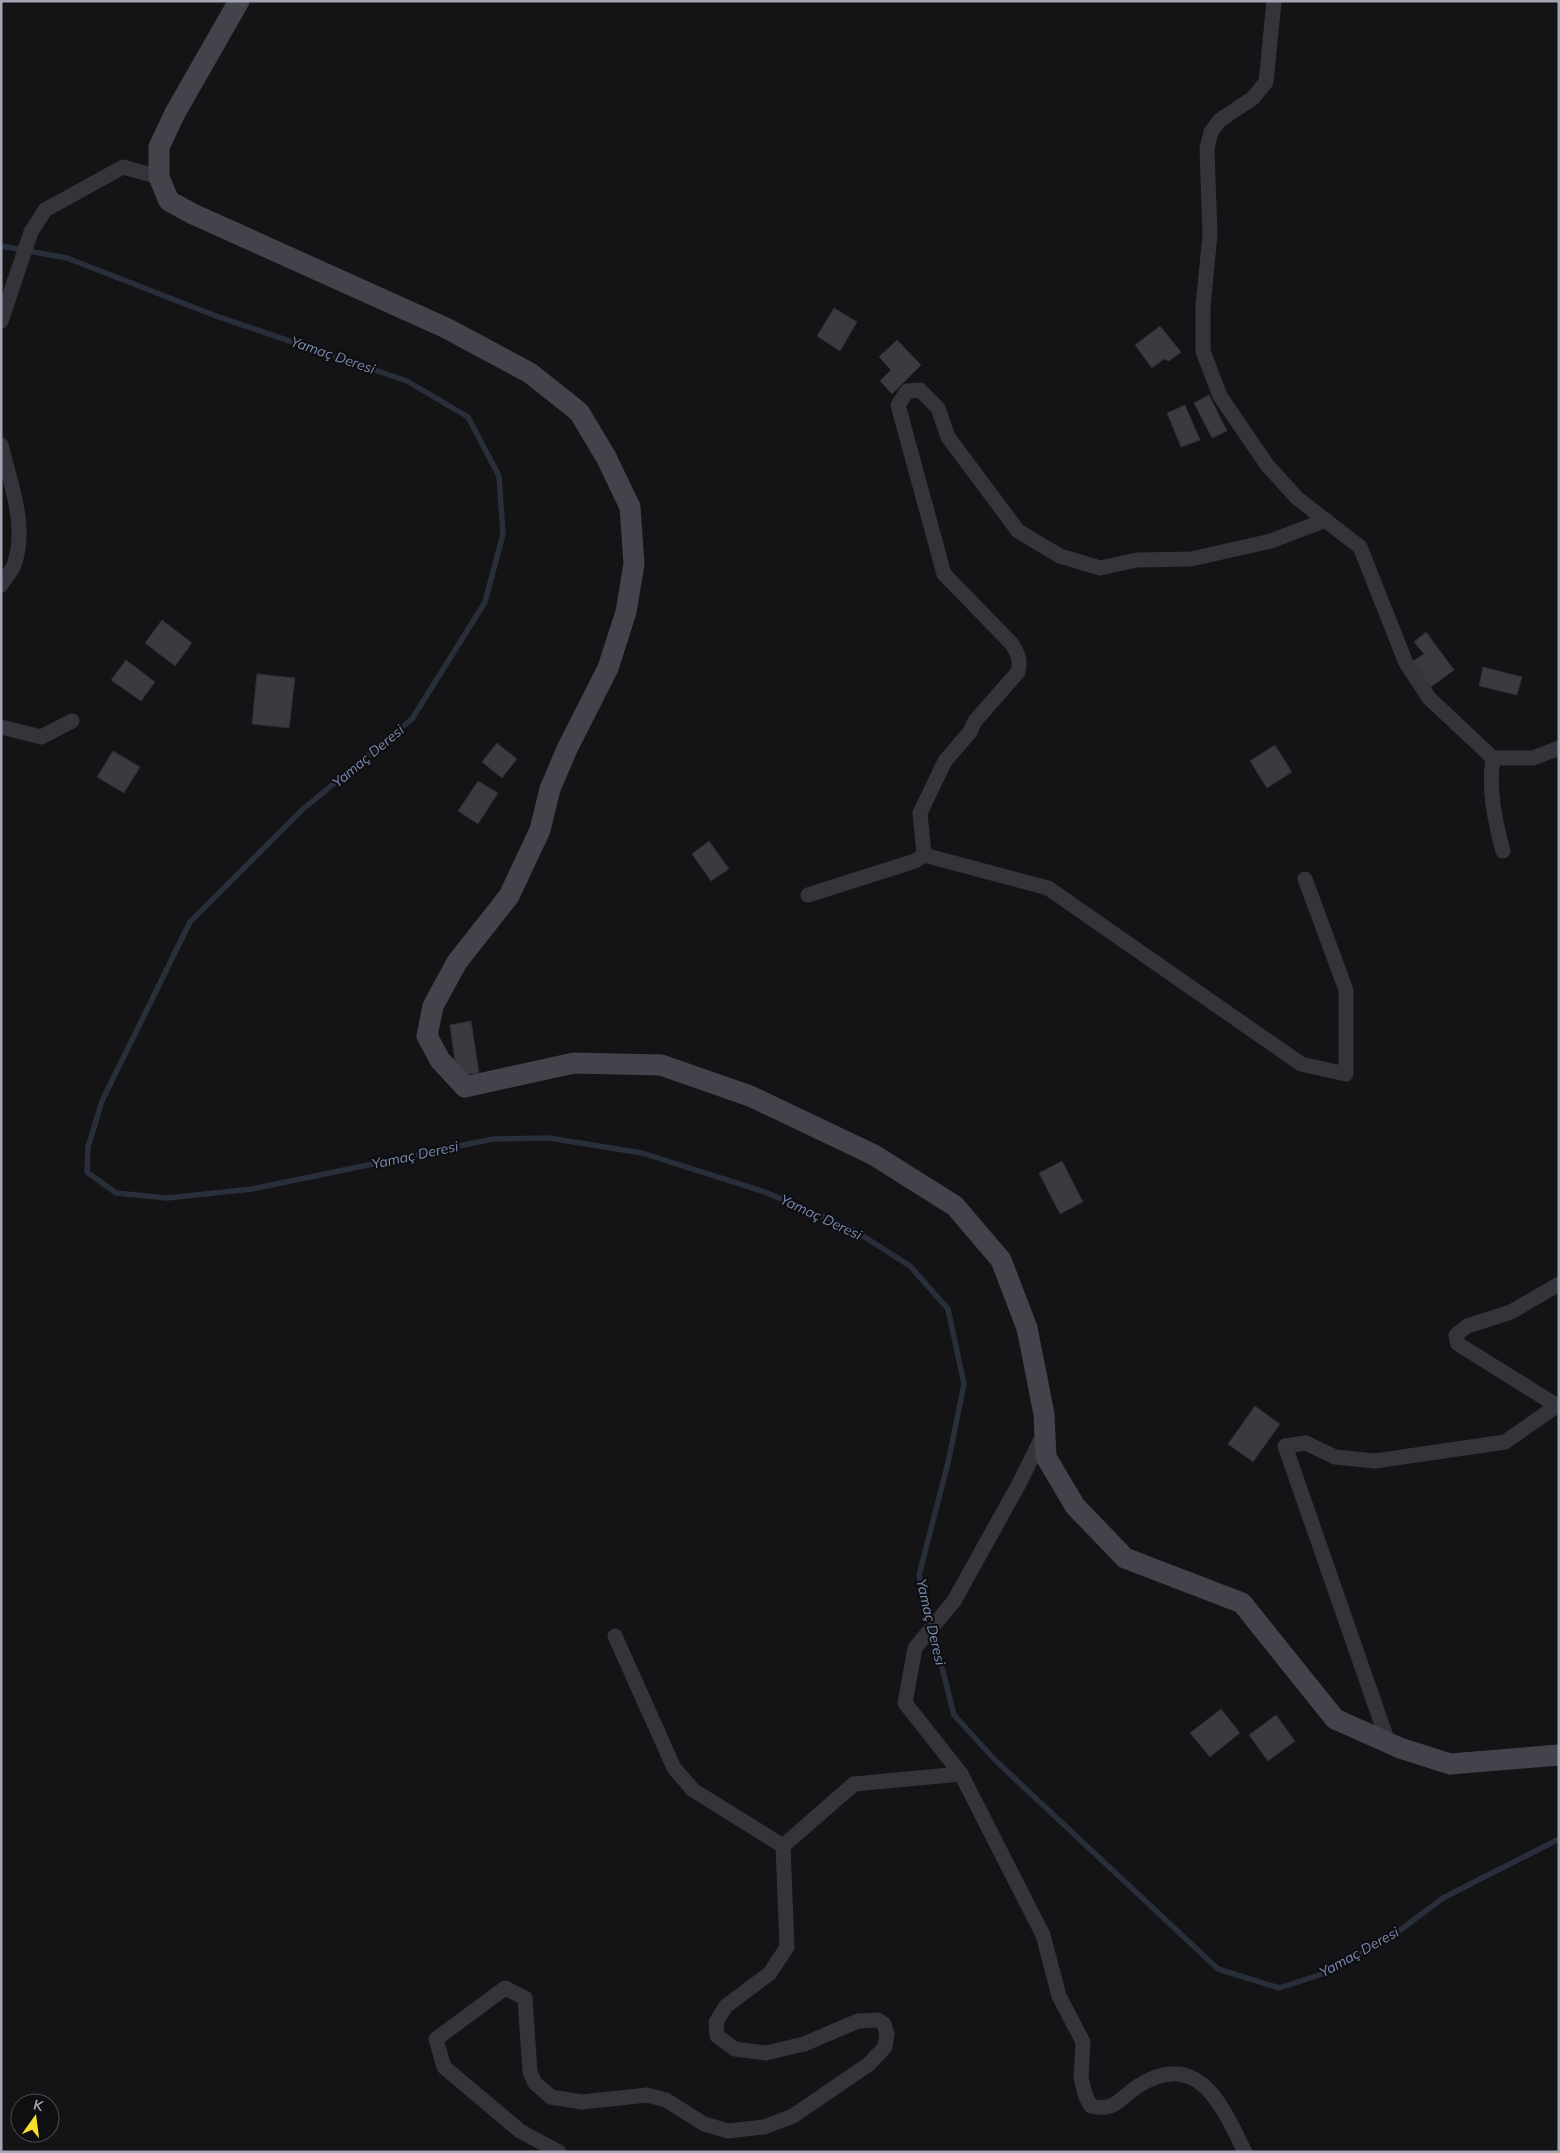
<svg xmlns="http://www.w3.org/2000/svg" width="1560" height="2153" font-family="Mulish,sans-serif">
  <style>
    .lines { fill: none; stroke-linecap: round; stroke-linejoin: round }
    .stream { stroke: #292f3a; stroke-width: 5.5 }
    .building { fill: #3b3a40; stroke: #2e2d31 }
    .street { stroke: #35343b; stroke-width: 15 }
    .secondary { stroke: #42434b; stroke-width: 21 }
    .labels { text-anchor: middle; stroke-width: 4.5; stroke-linejoin: round; paint-order: stroke }
    .water-label { font-size: 14px; font-style: italic; fill: #7a8cb3; stroke: #0f0e10 }
  </style>
  <rect width="100%" height="100%" fill="#141315"/>
  <g class="lines">
    <polyline class="stream" points="1,246 67,258 216,316 407,381 468,417 499,476 503,534 485,602 412,719 302,810 190,922 102,1101 88,1147 87,1172 116,1193 167,1198 252,1189 493,1139 549,1138 642,1153 765,1192 852,1229 910,1266 948,1309 964,1384 948,1463 919,1575 954,1715 996,1761 1218,1969 1279,1988 1322,1974 1391,1937 1443,1898 1559,1839"/>
  </g>
  <g class="building">
    <polygon points="834,308 857,322 840,351 817,336"/>
    <polygon points="1160,326 1181,352 1169,361 1164,359 1152,368 1135,345"/>
    <polygon points="897,340 921,365 892,394 880,381 891,370 879,357"/>
    <polygon points="1209,395 1227,431 1212,438 1194,403"/>
    <polygon points="1185,405 1200,440 1181,447 1167,413"/>
    <polygon points="162,620 192,643 175,666 145,643"/>
    <polygon points="1426,632 1454,670 1431,687 1412,662 1424,654 1414,642"/>
    <polygon points="126,660 155,682 141,701 111,680"/>
    <polygon points="1483,667 1522,677 1517,695 1479,686"/>
    <polygon points="257,674 295,678 289,728 252,724"/>
    <polygon points="497,743 517,759 502,778 482,762"/>
    <polygon points="1275,745 1292,772 1267,788 1250,761"/>
    <polygon points="113,751 140,767 124,793 97,777"/>
    <polygon points="478,781 498,793 478,824 458,811"/>
    <polygon points="709,841 729,869 711,881 692,854"/>
    <polygon points="471,1021 479,1073 457,1076 450,1025"/>
    <polygon points="1062,1161 1083,1202 1060,1214 1039,1173"/>
    <polygon points="1255,1406 1280,1424 1253,1462 1228,1444"/>
    <polygon points="1221,1709 1240,1733 1210,1757 1190,1733"/>
    <polygon points="1276,1715 1295,1741 1268,1761 1249,1735"/>
  </g>
  <g class="lines">
    <g class="street">
      <polyline points="1274,1 1266,82 1253,98 1220,120 1211,132 1207,148 1210,235 1203,306 1203,351 1220,396 1267,465 1297,498 1360,547 1406,663 1429,698 1493,758 1533,758 1559,748"/>
      <polyline points="1,321 31,232 45,210 123,167 159,177"/>
      <path d="M1,445C10,483 28,526 14,565C11,572 5,578 1,585"/>
      <polyline points="1,727 41,737 72,721"/>
      <path d="M1493,758C1488,790 1495,821 1503,851"/>
      <path d="M924,855L920,813L945,761L970,732L975,721L1018,672C1021,660 1018,654 1012,644L944,574L898,405L907,391L920,390L938,408L948,437L1018,531L1060,556L1100,568L1137,560L1191,559L1271,541L1326,520"/>
      <polyline points="924,855 1048,888 1301,1064 1346,1074 1346,990 1305,879"/>
      <polyline points="808,895 915,861 924,855"/>
      <polyline points="1559,1284 1511,1312 1467,1326 1456,1335 1458,1344 1559,1407"/>
      <path d="M1043,1435L1020,1482L954,1601L915,1648L905,1703L961,1774L1043,1935L1059,1996L1083,2042L1081,2078L1086,2097L1091,2106C1115,2112 1120,2098 1138,2086C1199,2048 1222,2106 1245,2152"/>
      <polyline points="615,1636 674,1768 693,1790 783,1846"/>
      <polyline points="1388,1742 1285,1446 1306,1443 1335,1457 1375,1461 1505,1442 1555,1407"/>
      <polyline points="783,1846 854,1784 961,1774"/>
      <polyline points="559,2152 520,2131 444,2067 436,2039 505,1988 525,1998 530,2072 535,2083 551,2097 582,2102 647,2095 666,2100 704,2124 728,2131 764,2127 793,2116 869,2064 885,2047 887,2034 884,2024 878,2020 858,2021 804,2044 766,2053 735,2049 717,2036 716,2022 726,2006 770,1973 787,1947 783,1846"/>
    </g>
    <polyline class="secondary" points="239,1 175,113 159,147 159,177 169,201 193,214 446,328 530,373 579,412 606,457 630,507 634,564 626,612 608,668 567,749 550,789 540,830 509,896 457,962 433,1006 427,1036 440,1060 465,1087 574,1063 661,1065 750,1096 874,1155 955,1206 1001,1260 1027,1328 1044,1414 1046,1457 1075,1506 1125,1558 1242,1603 1335,1719 1400,1748 1450,1764 1559,1755"/>
  </g>
  <g class="labels">
    <g class="water-label">
      <text transform="translate(333 355) rotate(19)" y="5">Yamaç Deresi</text>
      <text transform="translate(368 756) rotate(-40)" y="5">Yamaç Deresi</text>
      <text transform="translate(415 1155) rotate(-12)" y="5">Yamaç Deresi</text>
      <text transform="translate(821 1217) rotate(25)" y="5">Yamaç Deresi</text>
      <text transform="translate(931 1622) rotate(77)" y="5">Yamaç Deresi</text>
      <text transform="translate(1359 1952) rotate(-29)" y="5">Yamaç Deresi</text>
    </g>
  </g>
  <rect width="1560" height="2153" fill="none" stroke="#a4a6b6" stroke-width="5"/>
  <g transform="translate(35 2118) rotate(14)"><circle r="24" fill="#0f0e10" stroke="#4b4b52"/>
  <path d="M0-4L9 19L0 12L-9 19Z" fill="#fadf27"/>
  <text y="-8" font-size="14" font-weight="bold" text-anchor="middle" fill="#a4a6b6">K</text>
  </g>
</svg>
